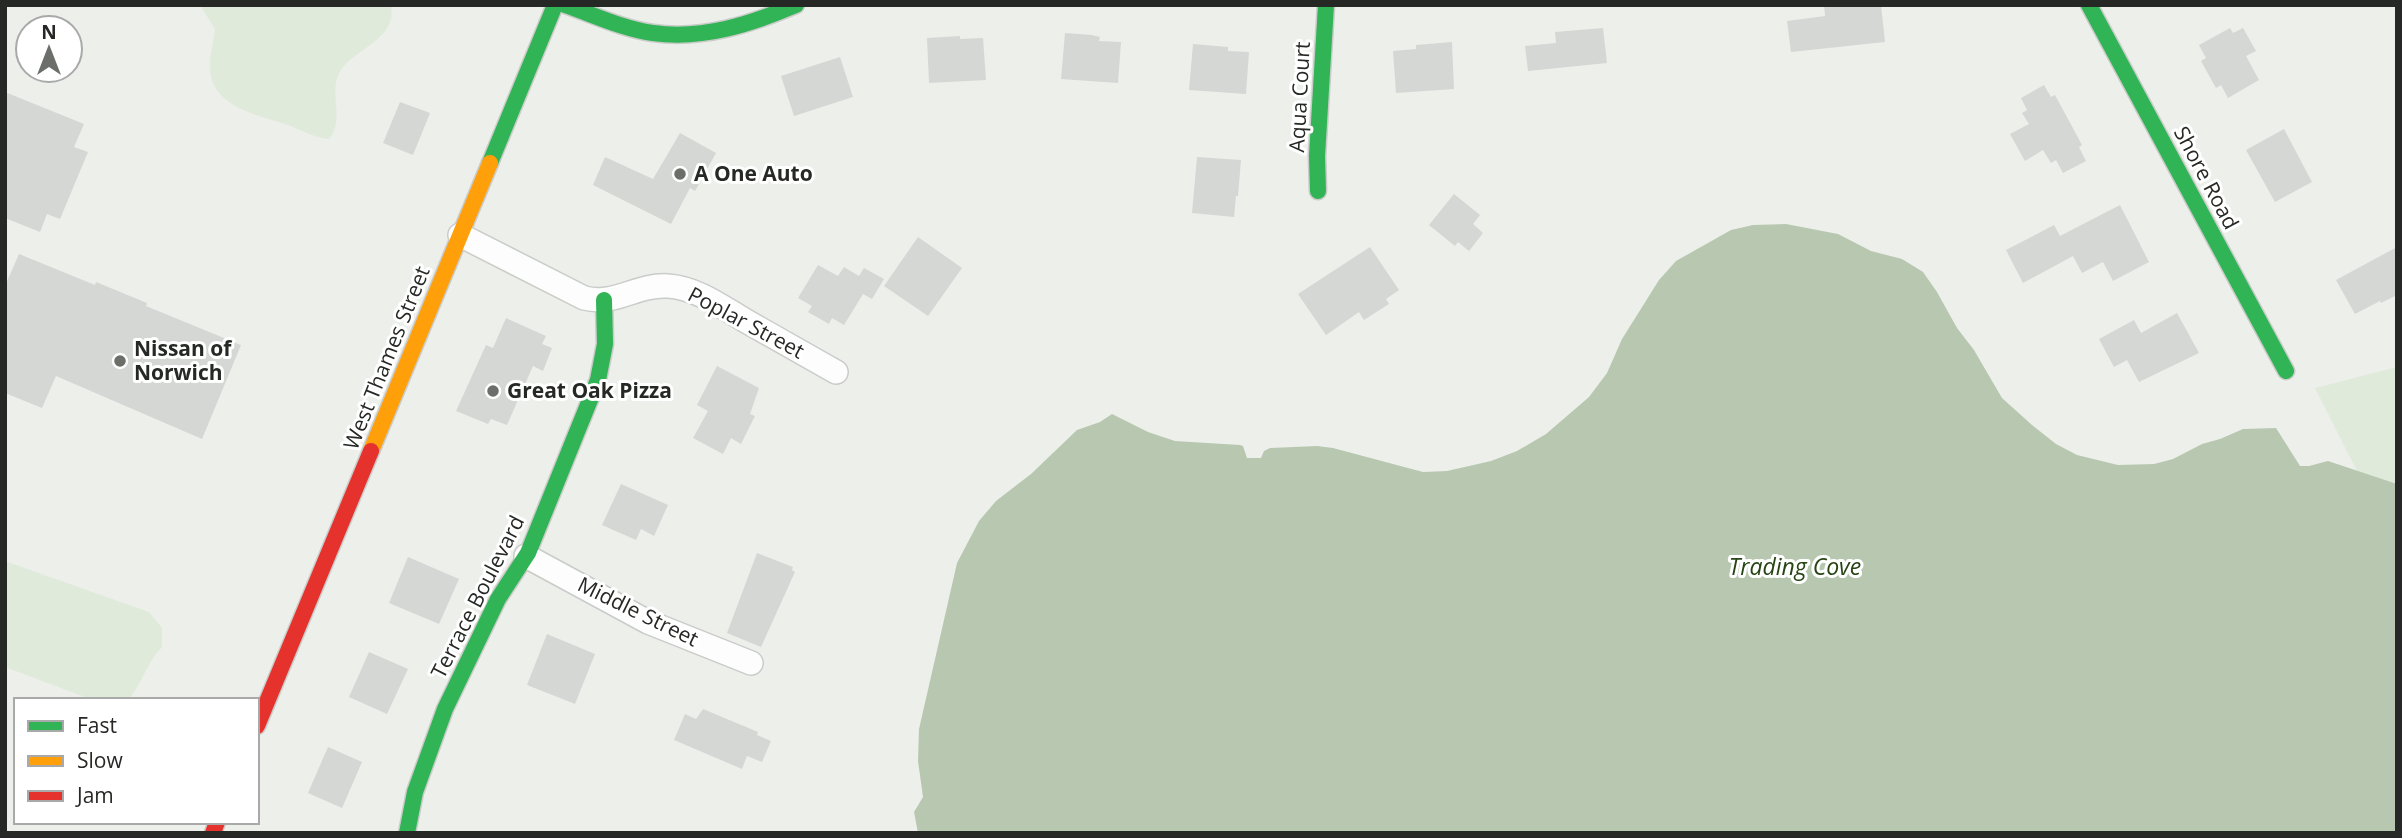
<svg xmlns="http://www.w3.org/2000/svg" width="2402" height="838" font-family="'Open Sans',sans-serif">
  <style>
    .green { fill: #e0eadb }
    .water { fill: #b8c8b0 }
    .building { fill: #d5d7d4 }
    .lines { fill: none; stroke-linecap: round; stroke-linejoin: round }
    .street-casing { stroke: #caccca; stroke-width: 26 }
    .fast-casing { stroke: #caccca; stroke-width: 19 }
    .slow-casing { stroke: #caccca; stroke-width: 19 }
    .jam-casing { stroke: #caccca; stroke-width: 19 }
    .street { stroke: #fcfdfc; stroke-width: 23 }
    .fast { stroke: #30b455; stroke-width: 16 }
    .slow { stroke: #ff9f0a; stroke-width: 16 }
    .jam { stroke: #e5322d; stroke-width: 16 }
    .poi-dot { fill: #6c6e6a; stroke: #fff; stroke-width: 2.5 }
    .labels { text-anchor: middle; stroke-width: 6; stroke-linejoin: round; paint-order: stroke }
    .street-label { font-size: 21px; fill: #262825; stroke: #fff }
    .poi-label { font-size: 21px; font-weight: bold; fill: #262825; stroke: #fff; text-anchor: start }
    .water-label { font-size: 23px; font-style: italic; fill: #274414; stroke: #fff }
  </style>
  <rect width="100%" height="100%" fill="#edefeb"/>
  <g class="green">
    <path d="M200,5H391C398,39 356,48 341,70C327,91 346,119 329,139C313,138 298,128 282,123C253,114 210,105 210,67C209,55 214,41 215,29Z"/>
    <polygon points="2397,367 2397,484 2357,471 2315,388"/>
    <path d="M5,561L149,612L162,628V647C147,662 142,684 128,700H93L5,667Z"/>
  </g>
  <polygon class="water" points="1786,224 1838,234 1871,251 1902,259 1923,272 1937,292 1957,328 1974,350 2002,398 2032,425 2056,444 2077,455 2118,465 2154,464 2173,459 2202,444 2220,439 2243,429 2276,428 2300,466 2309,466 2328,461 2397,484 2397,833 918,833 914,812 923,797 918,761 919,729 957,563 979,521 996,501 1031,474 1077,430 1100,422 1112,414 1148,432 1175,441 1240,445 1243,446 1247,458 1261,458 1264,451 1270,448 1317,446 1333,448 1423,472 1447,471 1491,461 1517,451 1546,434 1589,397 1607,373 1622,339 1659,280 1676,261 1731,230 1753,225"/>
  <g class="building">
    <polygon points="1824,5 1881,5 1885,42 1791,52 1787,21 1825,16"/>
    <polygon points="1603,28 1607,63 1528,71 1525,46 1556,43 1555,32"/>
    <polygon points="2230,28 2233,33 2243,28 2256,51 2246,56 2259,80 2228,98 2221,85 2216,88 2201,61 2206,58 2199,45"/>
    <polygon points="1065,33 1092,35 1100,37 1099,41 1121,42 1118,83 1061,79"/>
    <polygon points="960,36 960,39 983,38 986,80 929,83 927,38"/>
    <polygon points="1452,42 1454,89 1396,93 1393,51 1416,49 1416,45"/>
    <polygon points="1193,44 1228,47 1228,51 1249,52 1246,94 1189,90"/>
    <polygon points="840,57 853,97 794,116 781,76"/>
    <polygon points="2044,85 2051,97 2055,95 2075,132 2082,145 2079,147 2086,161 2063,173 2056,160 2051,163 2043,150 2025,161 2010,134 2029,124 2022,113 2027,110 2021,98"/>
    <polygon points="5,92 84,124 74,147 88,152 60,219 47,214 40,232 5,218"/>
    <polygon points="400,102 430,113 413,155 383,143"/>
    <polygon points="2284,129 2312,182 2275,202 2246,150"/>
    <polygon points="680,133 716,153 695,191 690,188 671,224 593,185 605,157 653,179"/>
    <polygon points="1197,157 1241,160 1238,196 1236,196 1234,217 1192,213"/>
    <polygon points="1454,194 1480,215 1473,224 1483,233 1469,251 1458,242 1455,246 1429,225"/>
    <polygon points="2120,205 2149,262 2113,281 2103,262 2082,273 2073,256 2023,283 2006,250 2054,225 2060,236"/>
    <polygon points="918,237 962,268 928,316 884,286"/>
    <polygon points="1370,247 1399,290 1386,299 1389,304 1364,320 1359,312 1326,335 1298,294"/>
    <polygon points="2397,247 2397,295 2381,303 2380,301 2355,314 2336,280"/>
    <polygon points="19,254 95,285 96,282 147,303 146,306 241,345 202,439 56,376 42,408 5,393 5,286"/>
    <polygon points="818,265 838,276 844,267 859,276 864,268 884,279 872,299 863,294 844,325 832,318 829,324 808,312 812,306 798,298"/>
    <polygon points="2177,313 2199,353 2139,382 2127,360 2114,367 2099,339 2134,320 2141,333"/>
    <polygon points="506,318 546,336 542,344 552,348 543,371 533,366 507,425 491,419 488,424 456,411 486,345 493,348"/>
    <polygon points="717,366 759,388 750,414 755,416 741,444 731,438 723,454 693,438 708,411 697,405"/>
    <polygon points="621,484 668,505 654,536 641,529 636,540 602,525"/>
    <polygon points="757,553 793,567 792,570 795,572 761,647 727,633"/>
    <polygon points="408,557 459,579 439,624 389,603"/>
    <polygon points="547,634 595,654 575,704 527,685"/>
    <polygon points="369,652 408,669 387,714 349,697"/>
    <polygon points="703,709 758,732 757,735 771,741 762,762 747,756 742,769 674,740 685,714 696,719"/>
    <polygon points="328,747 362,762 342,808 308,793"/>
  </g>
  <g class="lines">
    <g class="street-casing">
      <g id="street">
        <path d="M460,235L584,298C616,306 636,284 668,286C697,288 722,307 746,321C776,338 806,355 836,372"/>
        <polyline points="526,556 648,622 751,663"/>
      </g>
    </g>
    <g class="fast-casing">
      <g id="fast">
        <path d="M565,5C594,15 623,29 653,33C703,40 751,24 796,5"/>
        <polyline points="2089,5 2286,371"/>
        <polyline points="490,163 555,5"/>
        <polyline points="1318,191 1317,156 1326,5"/>
        <polyline points="407,833 415,792 445,709 498,599 528,553 598,380 605,344 604,300"/>
      </g>
    </g>
    <g class="slow-casing">
      <polyline id="slow" points="371,451 490,163"/>
    </g>
    <g class="jam-casing">
      <g id="jam">
        <polyline points="257,726 371,451"/>
        <polyline points="213,833 217,822"/>
      </g>
    </g>
    <use href="#street" class="street"/>
    <use href="#fast" class="fast"/>
    <use href="#slow" class="slow"/>
    <use href="#jam" class="jam"/>
  </g>
  <g class="poi-dot">
    <circle cx="680" cy="174" r="7"/>
    <circle cx="120" cy="361" r="7"/>
    <circle cx="493" cy="391" r="7"/>
  </g>
  <g class="labels">
    <g class="street-label">
      <text transform="translate(1300 97) rotate(-87)" y="7">Aqua Court</text>
      <text transform="translate(2206 178) rotate(62)" y="7">Shore Road</text>
      <text transform="translate(746 323) rotate(28)" y="7">Poplar Street</text>
      <text transform="translate(387 358) rotate(-68)" y="7">West Thames Street</text>
      <text transform="translate(478 597) rotate(-63)" y="7">Terrace Boulevard</text>
      <text transform="translate(638 612) rotate(26)" y="7">Middle Street</text>
    </g>
    <g class="poi-label">
      <text x="694" y="181">A One Auto</text>
      <text x="134" y="356">Nissan of<tspan x="134" dy="24">Norwich</tspan></text>
      <text x="507" y="398">Great Oak Pizza</text>
    </g>
    <g class="water-label">
      <text x="1795" y="575">Trading Cove</text>
    </g>
  </g>
  <rect width="2402" height="838" fill="none" stroke="#262825" stroke-width="14"/>
  <rect x="14" y="698" width="245" height="126" fill="#ffffff" stroke="#a8a9a8" stroke-width="2"/>
  <rect x="28" y="721" width="35" height="10" fill="#30b455" stroke="#a8a9a8" stroke-width="2"/>
  <text x="77" y="733" font-size="21" fill="#262825">Fast</text>
  <rect x="28" y="756" width="35" height="10" fill="#ff9f0a" stroke="#a8a9a8" stroke-width="2"/>
  <text x="77" y="768" font-size="21" fill="#262825">Slow</text>
  <rect x="28" y="791" width="35" height="10" fill="#e5322d" stroke="#a8a9a8" stroke-width="2"/>
  <text x="77" y="803" font-size="21" fill="#262825">Jam</text>
  <g transform="translate(49 49)"><circle r="33" fill="#ffffff" stroke="#a8a9a8" stroke-width="2"/>
  <path d="M0-5L12 26L0 18L-12 26Z" fill="#6c6e6a"/>
  <text y="-10" font-size="19" font-weight="bold" text-anchor="middle" fill="#262825">N</text>
  </g>
</svg>
